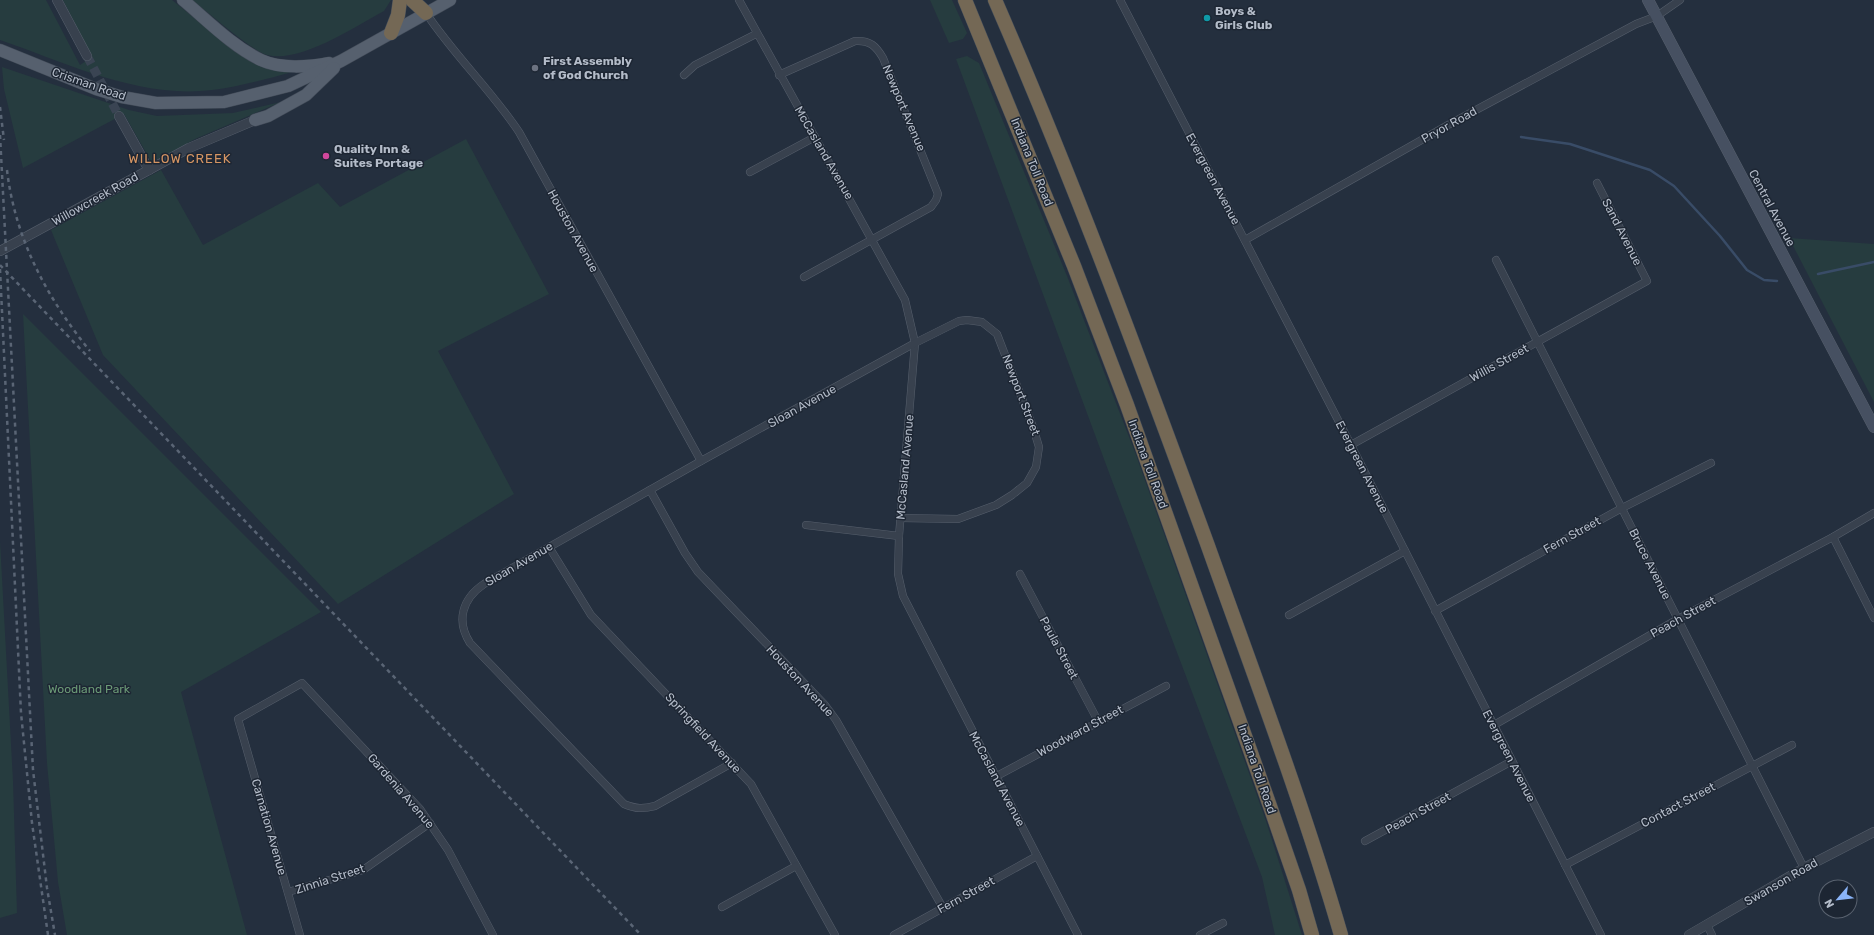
<svg xmlns="http://www.w3.org/2000/svg" width="1874" height="935" font-family="Rubik,sans-serif">
  <style>
    .green { fill: #263c3f }
    .lines { fill: none; stroke-linecap: round; stroke-linejoin: round }
    .stream { stroke: #394c67; stroke-width: 2.5 }
    .tertiary-tunnel { stroke: #3a4453; stroke-width: 9; stroke-dasharray: 9 4.5; stroke-linecap: butt }
    .minor-casing { stroke: #565f6c; stroke-width: 8 }
    .tertiary-casing { stroke: #565f6c; stroke-width: 10 }
    .secondary-casing { stroke: #565f6c; stroke-width: 12 }
    .primary-casing { stroke: #414a57; stroke-width: 13 }
    .motorway-casing { stroke: #434c59; stroke-width: 15 }
    .minor { stroke: #38414e; stroke-width: 7 }
    .tertiary { stroke: #38414e; stroke-width: 9 }
    .secondary { stroke: #465061; stroke-width: 11 }
    .primary { stroke: #56606e; stroke-width: 12 }
    .motorway { stroke: #746855; stroke-width: 14 }
    .rail { stroke: #5a6575; stroke-width: 2.5; stroke-dasharray: 4 4; stroke-linecap: butt }
    .culture-dot { fill: #0f9aa8; stroke: #1d2633; stroke-width: 1.5 }
    .worship-dot { fill: #6b7280; stroke: #1d2633; stroke-width: 1.5 }
    .hotel-dot { fill: #d1479c; stroke: #1d2633; stroke-width: 1.5 }
    .labels { text-anchor: middle; stroke-width: 3; stroke-linejoin: round; paint-order: stroke }
    .poi-label { font-size: 12px; font-weight: bold; fill: #b4bcc9; stroke: #1d2633; text-anchor: start }
    .street-label { font-size: 12px; fill: #b4bcc9; stroke: #1d2633 }
    .park-label { font-size: 12px; fill: #6b9a76; stroke: #1d2633 }
    .neighbourhood-label { font-size: 13px; letter-spacing: 1px; fill: #d59563; stroke: #1d2633 }
  </style>
  <rect width="100%" height="100%" fill="#242f3e"/>
  <g class="green">
    <path d="M0,0H46L80,65L92,57L63,0H172L237,52L292,72C266,79 239,87 212,90C139,99 67,63 0,40Z"/>
    <path d="M192,0H391L384,11C356,26 291,70 260,52C238,39 213,16 192,0Z"/>
    <polygon points="930,0 952,0 967,33 963,39 949,43"/>
    <polygon points="967,56 979,63 1067,276 1136,455 1266,821 1302,935 1275,935 1262,877 1111,478 956,59"/>
    <polygon points="2,67 129,110 157,116 233,113 281,102 195,139 152,163 124,114 23,168 4,89"/>
    <polygon points="466,139 549,294 438,351 514,494 338,604 103,355 51,230 161,170 203,245 318,183 340,207"/>
    <polygon points="1789,238 1874,244 1874,402"/>
    <polygon points="23,314 321,612 181,692 247,935 67,935 58,882 47,763"/>
    <polygon points="0,541 13,781 17,913 0,918"/>
  </g>
  <g class="lines">
    <g class="stream">
      <polyline points="1521,137 1570,144 1650,170 1674,186 1720,236 1747,270 1764,280 1777,281"/>
      <polyline points="1818,274 1874,262"/>
    </g>
    <polyline class="tertiary-tunnel" points="87,56 119,116"/>
    <g class="minor-casing">
      <g id="minor">
        <polyline points="739,0 905,300 915,343 899,536 898,574 903,596 1078,935"/>
        <polyline points="1120,0 1351,445 1601,935"/>
        <path d="M426,13C454,55 491,90 519,132L701,461"/>
        <polyline points="684,75 695,65 756,34"/>
        <path d="M779,75L855,41C870,40 876,46 883,58L938,194L936,200L931,207L804,277"/>
        <polyline points="750,172 815,137"/>
        <polyline points="1245,240 1448,125 1636,24 1657,16 1680,0"/>
        <polyline points="1496,260 1804,868"/>
        <polyline points="1351,445 1647,281 1597,183"/>
        <polyline points="650,490 685,553 698,572 825,705 836,720 943,908"/>
        <polyline points="806,525 899,536"/>
        <polyline points="1833,537 1874,618"/>
        <polyline points="549,547 591,615 751,784 835,935"/>
        <polyline points="1020,574 1098,721"/>
        <polyline points="1435,611 1622,508 1711,463"/>
        <polyline points="1289,615 1405,551"/>
        <polyline points="1494,725 1678,619 1833,537 1874,513"/>
        <path d="M732,763L655,806C643,809 636,809 624,804L470,643C456,621 462,599 484,584L701,461L915,343L959,321L967,320L982,322L997,334L1033,427L1039,447L1036,467L1027,483L1012,495L996,505L958,519L900,518"/>
        <polyline points="995,777 1166,686"/>
        <polyline points="1365,841 1512,761"/>
        <polyline points="1565,865 1792,745"/>
        <polyline points="288,892 363,870 430,823"/>
        <polyline points="722,907 796,866"/>
        <polyline points="1707,925 1712,935"/>
        <polyline points="300,935 238,719 302,683 420,809 448,850 493,935"/>
        <polyline points="894,935 1037,856"/>
        <polyline points="1200,935 1223,923"/>
      </g>
    </g>
    <g class="tertiary-casing">
      <g id="tertiary">
        <polyline points="57,0 87,56"/>
        <polyline points="119,116 149,170"/>
        <polyline points="0,251 189,148 255,120"/>
        <polyline points="1689,935 1804,868 1874,832"/>
      </g>
    </g>
    <g class="secondary-casing">
      <polyline id="secondary" points="1648,0 1874,427"/>
    </g>
    <g class="primary-casing">
      <g id="primary">
        <path d="M183,0C207,20 232,46 261,60C280,69 309,67 329,63"/>
        <polyline points="0,50 96,89 122,97 156,103 224,102 288,86 341,61 450,0"/>
        <polyline points="255,120 268,116 306,95 334,68"/>
      </g>
    </g>
    <g class="motorway-casing">
      <g id="motorway">
        <polyline points="412,0 426,13"/>
        <polyline points="965,0 1074,266 1127,405 1271,809 1299,890 1312,935"/>
        <path d="M995,0C1073,179 1141,363 1208,546C1254,675 1303,804 1341,935"/>
        <polyline points="391,33 398,15 400,0"/>
      </g>
    </g>
    <use href="#minor" class="minor"/>
    <use href="#tertiary" class="tertiary"/>
    <use href="#secondary" class="secondary"/>
    <use href="#primary" class="primary"/>
    <use href="#motorway" class="motorway"/>
    <g class="rail">
      <polyline points="0,107 4,140"/>
      <polyline points="0,135 33,770 47,888 55,935"/>
      <path d="M7,170C15,239 47,298 90,351"/>
      <polyline points="0,265 641,935"/>
      <polyline points="0,269 21,713 32,823 48,935"/>
    </g>
  </g>
  <circle class="culture-dot" cx="1207" cy="18" r="4"/>
  <circle class="worship-dot" cx="535" cy="68" r="4"/>
  <circle class="hotel-dot" cx="326" cy="156" r="4"/>
  <g class="labels">
    <g class="poi-label">
      <text x="1215" y="15">Boys &amp;<tspan x="1215" dy="14">Girls Club</tspan></text>
      <text x="543" y="65">First Assembly<tspan x="543" dy="14">of God Church</tspan></text>
      <text x="334" y="153">Quality Inn &amp;<tspan x="334" dy="14">Suites Portage</tspan></text>
    </g>
    <g class="street-label">
      <text transform="translate(89 84) rotate(19)" y="4">Crisman Road</text>
      <text transform="translate(904 108) rotate(67)" y="4">Newport Avenue</text>
      <text transform="translate(1449 125) rotate(-29)" y="4">Pryor Road</text>
      <text transform="translate(824 153) rotate(60)" y="4">McCasland Avenue</text>
      <text transform="translate(1032 162) rotate(68)" y="4">Indiana Toll Road</text>
      <text transform="translate(1213 179) rotate(62)" y="4">Evergreen Avenue</text>
      <text transform="translate(95 199) rotate(-29)" y="4">Willowcreek Road</text>
      <text transform="translate(1772 208) rotate(62)" y="4">Central Avenue</text>
      <text transform="translate(573 231) rotate(61)" y="4">Houston Avenue</text>
      <text transform="translate(1622 232) rotate(63)" y="4">Sand Avenue</text>
      <text transform="translate(1499 363) rotate(-29)" y="4">Willis Street</text>
      <text transform="translate(1021 395) rotate(69)" y="4">Newport Street</text>
      <text transform="translate(802 406) rotate(-29)" y="4">Sloan Avenue</text>
      <text transform="translate(1148 464) rotate(70)" y="4">Indiana Toll Road</text>
      <text transform="translate(905 467) rotate(-85)" y="4">McCasland Avenue</text>
      <text transform="translate(1362 467) rotate(63)" y="4">Evergreen Avenue</text>
      <text transform="translate(1572 535) rotate(-29)" y="4">Fern Street</text>
      <text transform="translate(519 564) rotate(-30)" y="4">Sloan Avenue</text>
      <text transform="translate(1650 564) rotate(63)" y="4">Bruce Avenue</text>
      <text transform="translate(1683 617) rotate(-29)" y="4">Peach Street</text>
      <text transform="translate(1059 648) rotate(62)" y="4">Paula Street</text>
      <text transform="translate(800 681) rotate(47)" y="4">Houston Avenue</text>
      <text transform="translate(1080 731) rotate(-28)" y="4">Woodward Street</text>
      <text transform="translate(703 733) rotate(47)" y="4">Springfield Avenue</text>
      <text transform="translate(1509 756) rotate(63)" y="4">Evergreen Avenue</text>
      <text transform="translate(1257 769) rotate(71)" y="4">Indiana Toll Road</text>
      <text transform="translate(997 779) rotate(62)" y="4">McCasland Avenue</text>
      <text transform="translate(401 791) rotate(49)" y="4">Gardenia Avenue</text>
      <text transform="translate(1678 805) rotate(-28)" y="4">Contact Street</text>
      <text transform="translate(1418 813) rotate(-29)" y="4">Peach Street</text>
      <text transform="translate(269 827) rotate(74)" y="4">Carnation Avenue</text>
      <text transform="translate(330 879) rotate(-18)" y="4">Zinnia Street</text>
      <text transform="translate(1781 882) rotate(-30)" y="4">Swanson Road</text>
      <text transform="translate(966 895) rotate(-29)" y="4">Fern Street</text>
    </g>
    <g class="park-label">
      <text x="89" y="693">Woodland Park</text>
    </g>
    <g class="neighbourhood-label">
      <text x="180" y="163">WILLOW CREEK</text>
    </g>
  </g>
  <g transform="translate(1838 899) rotate(242)"><circle r="19" fill="#1d2633" stroke="#59626f"/>
  <path d="M0-3L7 15L0 10L-7 15Z" fill="#8ab4f8"/>
  <text y="-6" font-size="11" font-weight="bold" text-anchor="middle" fill="#b4bcc9">N</text>
  </g>
</svg>
